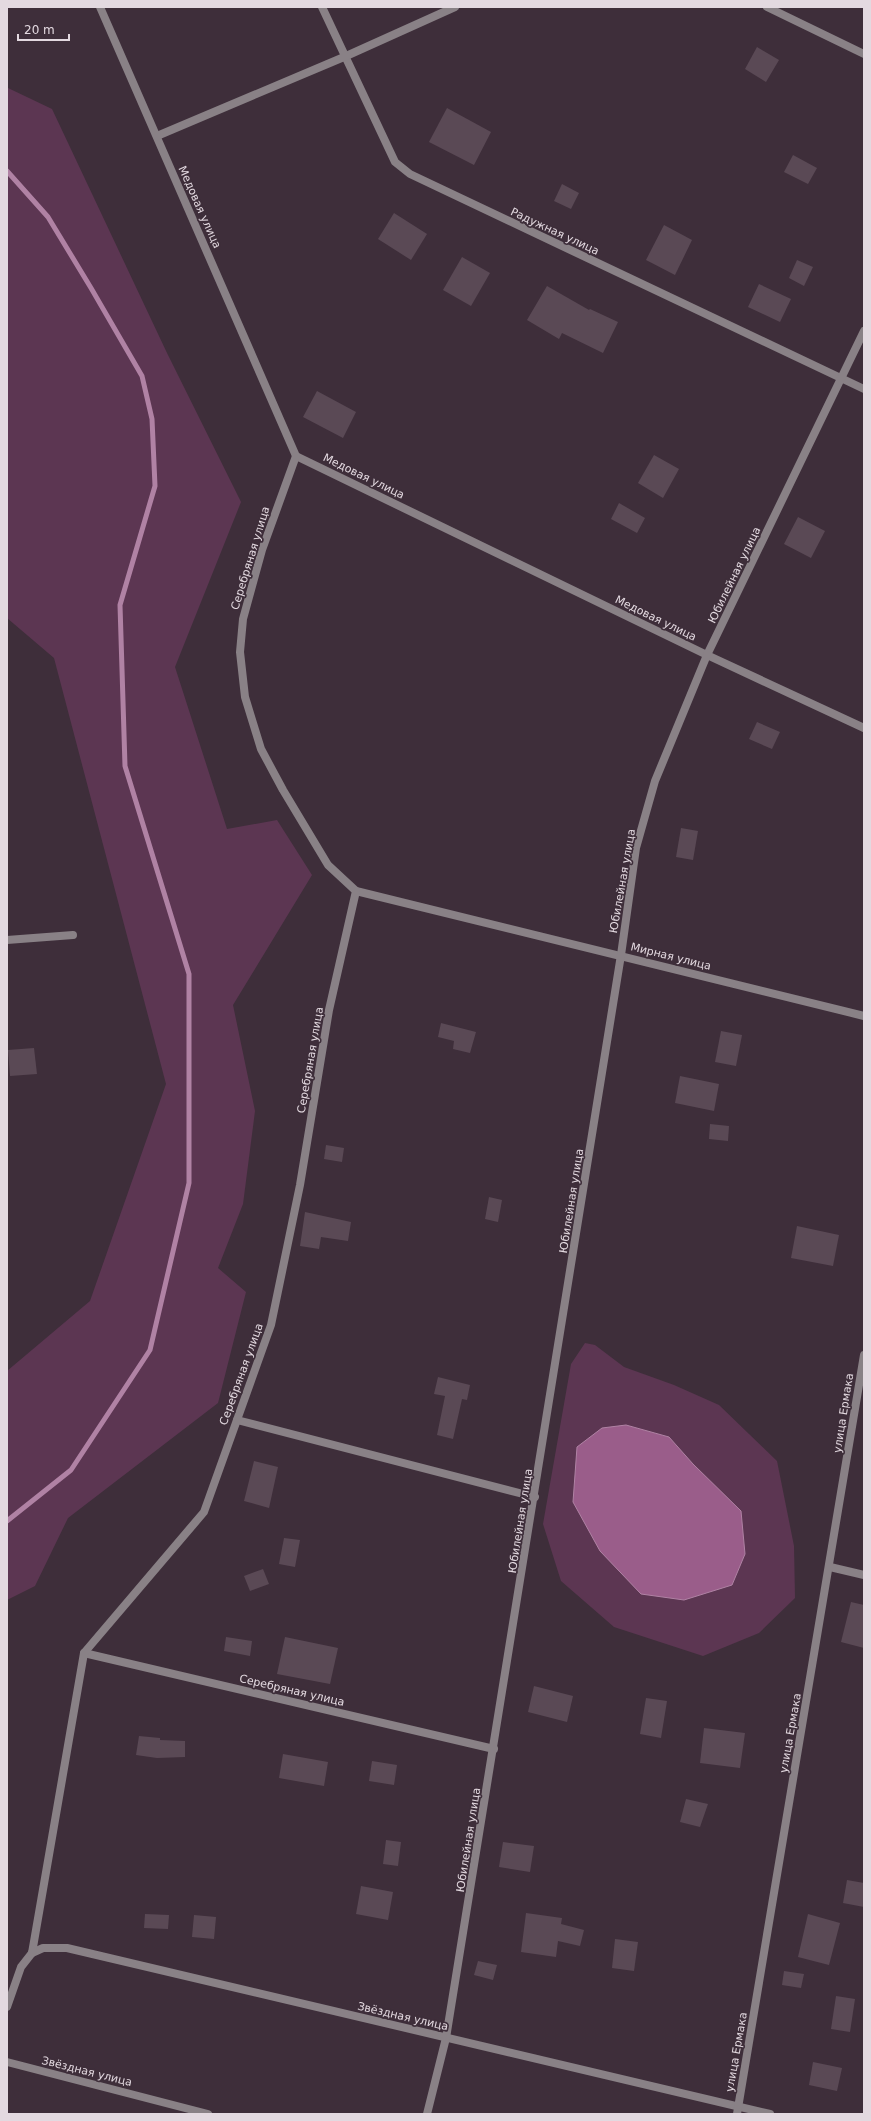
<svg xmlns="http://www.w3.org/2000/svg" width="871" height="2121" font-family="'DejaVu Sans',sans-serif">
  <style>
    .green { fill: #5c3652; fill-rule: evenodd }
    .water { fill: #9a5d8a; stroke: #b082a4 }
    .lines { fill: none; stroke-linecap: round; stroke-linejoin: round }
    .stream { stroke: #b082a4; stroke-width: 5 }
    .building { fill: #5a4955 }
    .street { stroke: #898186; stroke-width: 8 }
    .labels { text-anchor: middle; stroke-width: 3.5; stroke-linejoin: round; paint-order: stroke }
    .street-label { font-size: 11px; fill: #e3d9e0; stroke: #3e2e3a }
  </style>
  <rect width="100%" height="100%" fill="#3e2e3a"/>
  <g class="green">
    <polygon points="7,84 8,88 52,109 167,353 241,502 175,667 227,829 277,820 312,875 233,1005 255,1111 243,1204 218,1268 246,1292 218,1403 68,1518 35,1586 7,1600 7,1371 90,1301 166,1084 54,658 7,618"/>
    <path d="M585,1343L595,1345L624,1367L674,1385L719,1405L777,1461L794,1546L795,1598L759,1633L703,1656L614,1627L561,1581L543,1524L571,1364ZM626,1425L669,1437L693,1464Z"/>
  </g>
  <polygon class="water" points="626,1425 669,1437 693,1464 741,1511 745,1554 732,1585 684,1600 641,1594 600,1551 573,1502 577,1447 602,1428"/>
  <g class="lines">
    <polyline class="stream" points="7,171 48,217 91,288 142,376 152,419 155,486 120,605 125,766 189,974 189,1183 150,1350 71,1470 7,1521"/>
  </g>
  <g class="building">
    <polygon points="757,47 779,60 766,82 745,69"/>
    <polygon points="447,108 491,132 474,165 429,142"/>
    <polygon points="793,155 817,168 808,184 784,172"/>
    <polygon points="562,184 579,193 571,209 554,201"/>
    <polygon points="394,213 427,234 411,260 378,239"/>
    <polygon points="664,225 692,240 675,275 646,260"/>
    <polygon points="462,257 490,273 471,306 443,290"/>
    <polygon points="797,260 813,267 804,286 789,278"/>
    <polygon points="759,284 791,299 780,322 748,307"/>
    <polygon points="547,286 589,310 590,309 618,322 603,353 562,333 559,339 527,320"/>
    <polygon points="317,391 356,412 343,438 303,417"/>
    <polygon points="654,455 679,469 663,498 638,483"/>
    <polygon points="619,503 645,518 637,533 611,519"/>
    <polygon points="798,517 825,531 811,558 784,544"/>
    <polygon points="757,722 780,732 772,749 749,739"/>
    <polygon points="681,828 698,831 693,860 676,857"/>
    <polygon points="441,1023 476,1032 470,1053 453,1049 454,1041 438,1037"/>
    <polygon points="721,1031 742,1035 736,1066 715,1062"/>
    <polygon points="34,1048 37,1074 10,1076 8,1050"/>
    <polygon points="680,1076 719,1084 714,1111 675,1103"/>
    <polygon points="710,1124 729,1126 728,1141 709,1139"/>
    <polygon points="326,1145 344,1148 342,1162 324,1159"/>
    <polygon points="489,1197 502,1200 498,1222 485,1219"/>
    <polygon points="305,1212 351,1222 348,1241 321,1237 319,1249 300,1246"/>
    <polygon points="797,1226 839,1235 833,1266 791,1258"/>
    <polygon points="438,1377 470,1385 467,1400 462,1399 453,1439 437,1435 445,1396 434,1394"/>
    <polygon points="254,1461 278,1467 269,1508 244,1501"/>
    <polygon points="284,1538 300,1540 295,1567 279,1564"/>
    <polygon points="263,1569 269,1584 250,1591 244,1576"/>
    <polygon points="851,1602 864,1605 864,1648 841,1642"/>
    <polygon points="226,1637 252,1641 250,1656 224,1651"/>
    <polygon points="285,1637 338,1648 330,1684 277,1674"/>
    <polygon points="534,1686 573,1696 567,1722 528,1712"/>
    <polygon points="646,1698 667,1701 661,1738 640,1734"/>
    <polygon points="704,1728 745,1733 740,1768 700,1763"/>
    <polygon points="139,1736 160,1738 160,1740 185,1741 185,1757 157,1758 136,1755"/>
    <polygon points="283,1754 328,1762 324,1786 279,1778"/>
    <polygon points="372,1761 397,1765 394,1785 369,1781"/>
    <polygon points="686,1799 708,1804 700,1827 680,1822"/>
    <polygon points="386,1840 401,1842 398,1866 383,1864"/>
    <polygon points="503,1842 534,1846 530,1872 499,1867"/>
    <polygon points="847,1880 864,1883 864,1907 843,1903"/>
    <polygon points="361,1886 393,1892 388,1920 356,1914"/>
    <polygon points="526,1913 562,1918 561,1924 584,1930 580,1946 558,1941 556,1957 521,1952"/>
    <polygon points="145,1914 169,1915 168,1929 144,1928"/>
    <polygon points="808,1914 840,1923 829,1965 798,1957"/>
    <polygon points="194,1915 216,1917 214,1939 192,1937"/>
    <polygon points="615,1939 638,1942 634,1971 612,1968"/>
    <polygon points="478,1961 497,1965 493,1980 474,1975"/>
    <polygon points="784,1971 804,1974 801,1988 782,1985"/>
    <polygon points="836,1996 855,1999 850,2032 831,2029"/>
    <polygon points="813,2062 842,2068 837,2091 809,2085"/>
  </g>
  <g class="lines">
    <g class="street">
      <polyline points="100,7 296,456 707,655 864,728"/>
      <polyline points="322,7 395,162 410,174 864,389"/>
      <polyline points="767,7 864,54"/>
      <polyline points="157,136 344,57 455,7"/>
      <polyline points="356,891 864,1016"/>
      <polyline points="7,940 73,935"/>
      <polyline points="237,1420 535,1497"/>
      <polyline points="830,1567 864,1575"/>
      <polyline points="84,1653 494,1749"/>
      <polyline points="32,1953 43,1948 67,1948 770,2114"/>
      <polyline points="7,2007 21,1967 32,1953 84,1653 204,1512 271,1325 300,1185 329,1010 356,891 328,865 283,790 261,749 245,697 240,652 243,619 262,550 296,456"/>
      <polyline points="7,2062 208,2114"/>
      <polyline points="427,2114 446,2038 621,955 636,848 655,781 707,655 864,331"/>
      <polyline points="737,2114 864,1355"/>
    </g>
  </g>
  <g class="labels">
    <g class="street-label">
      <text transform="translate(200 207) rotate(66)" y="4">Медовая улица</text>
      <text transform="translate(555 231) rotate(25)" y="4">Радужная улица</text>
      <text transform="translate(364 476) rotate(26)" y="4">Медовая улица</text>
      <text transform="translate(250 558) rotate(-73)" y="4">Серебряная улица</text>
      <text transform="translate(734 575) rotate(-64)" y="4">Юбилейная улица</text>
      <text transform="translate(656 618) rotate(26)" y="4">Медовая улица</text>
      <text transform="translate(622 881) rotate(-80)" y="4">Юбилейная улица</text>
      <text transform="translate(671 956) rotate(14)" y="4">Мирная улица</text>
      <text transform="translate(310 1060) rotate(-80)" y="4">Серебряная улица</text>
      <text transform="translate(571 1201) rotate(-81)" y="4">Юбилейная улица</text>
      <text transform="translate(241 1374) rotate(-70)" y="4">Серебряная улица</text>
      <text transform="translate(843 1413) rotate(-81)" y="4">улица Ермака</text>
      <text transform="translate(520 1521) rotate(-81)" y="4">Юбилейная улица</text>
      <text transform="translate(292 1690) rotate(13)" y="4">Серебряная улица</text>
      <text transform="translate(790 1733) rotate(-80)" y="4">улица Ермака</text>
      <text transform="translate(468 1840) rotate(-81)" y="4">Юбилейная улица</text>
      <text transform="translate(403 2016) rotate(13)" y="4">Звёздная улица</text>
      <text transform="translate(736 2052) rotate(-80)" y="4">улица Ермака</text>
      <text transform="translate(87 2071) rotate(14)" y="4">Звёздная улица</text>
    </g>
  </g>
  <rect width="871" height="2121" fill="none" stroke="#e3d9e0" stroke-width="16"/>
  <path d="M18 34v6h51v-6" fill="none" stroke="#e3d9e0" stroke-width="2"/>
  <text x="24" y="34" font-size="12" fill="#e3d9e0" stroke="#3e2e3a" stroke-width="3" paint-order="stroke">20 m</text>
</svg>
